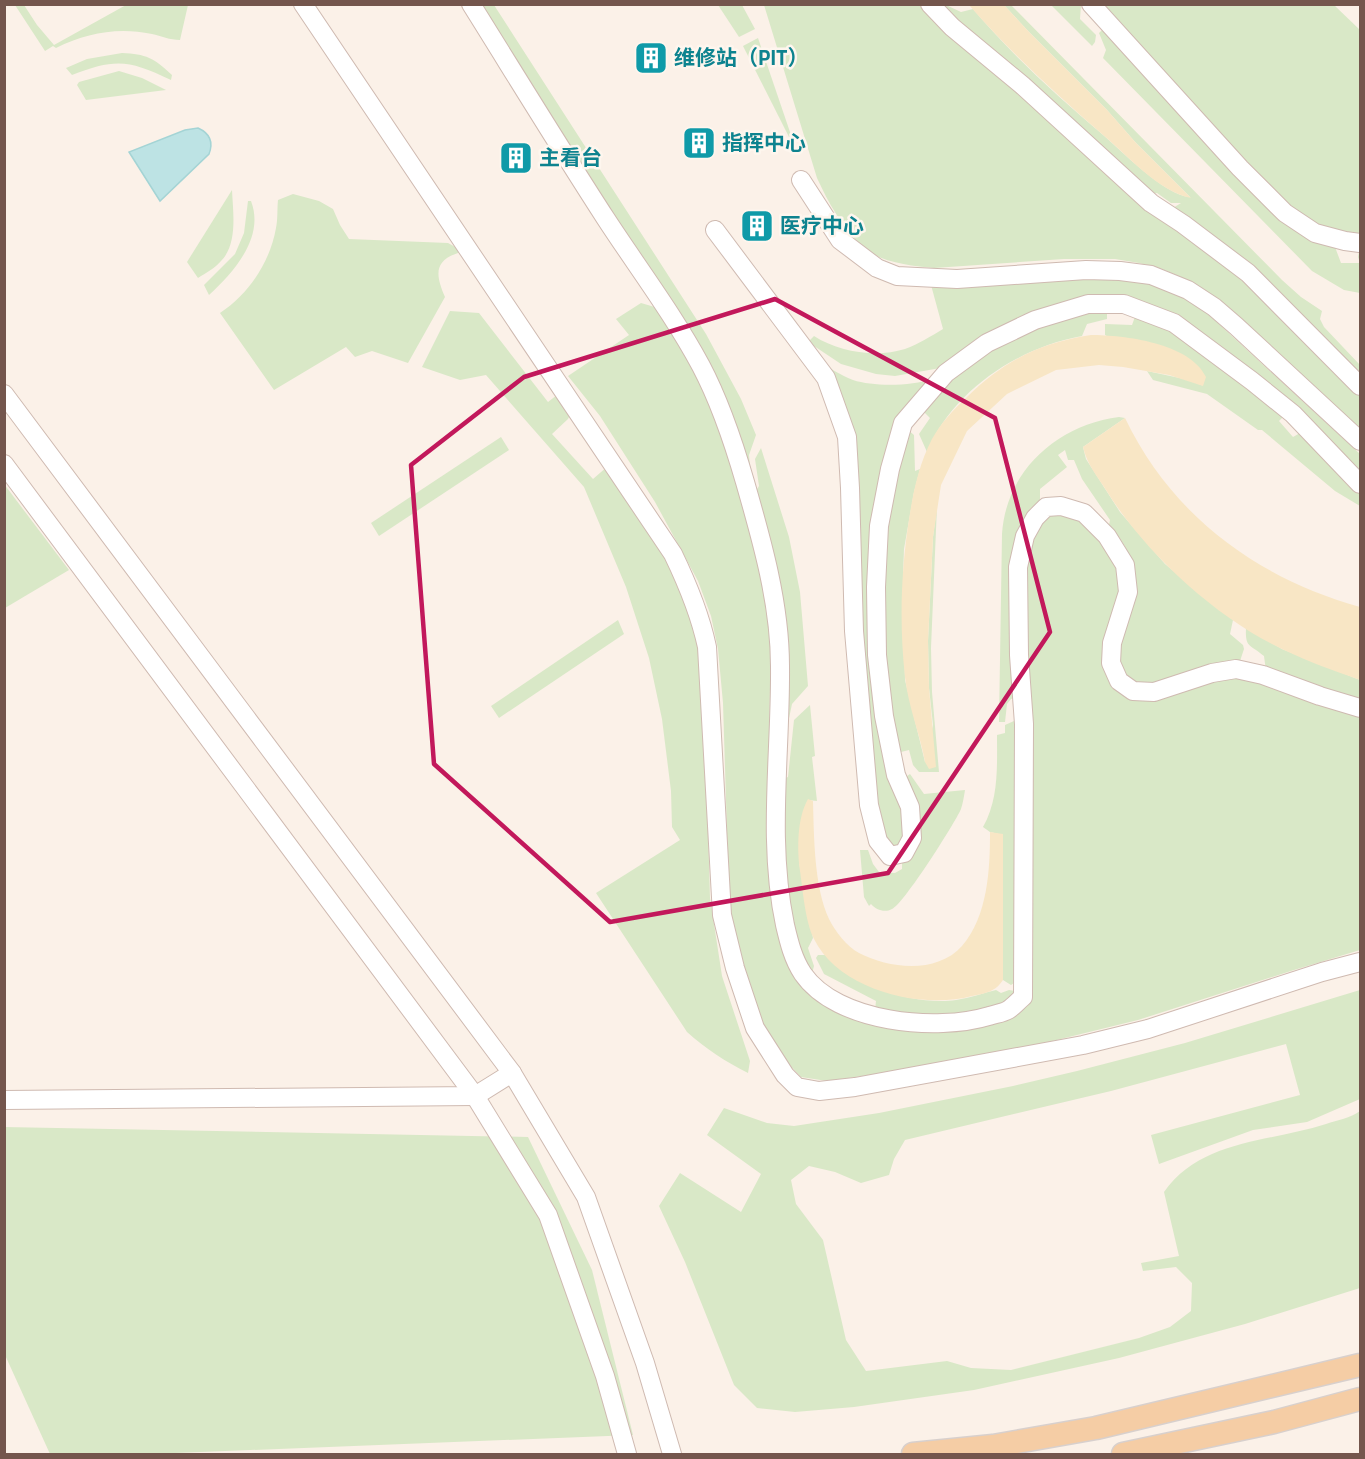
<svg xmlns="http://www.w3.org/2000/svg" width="1365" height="1459" font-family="'Titillium Web','Noto Sans SC',sans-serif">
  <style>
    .green { fill: #d9e8c7 }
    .sand { fill: #f8e6c5 }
    .water { fill: #bde3e4; stroke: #a4d4d5; stroke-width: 1.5 }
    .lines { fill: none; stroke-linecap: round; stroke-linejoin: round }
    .minor-casing { stroke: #cfbab1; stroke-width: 20 }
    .major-casing { stroke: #d8d0cd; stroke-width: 25 }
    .minor { stroke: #fff; stroke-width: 18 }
    .major { stroke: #f5cda5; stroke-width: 22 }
    .marked { fill: none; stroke: #c2185b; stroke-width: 4.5; stroke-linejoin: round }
    .labels { text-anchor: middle; stroke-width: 5; stroke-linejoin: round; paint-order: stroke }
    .culture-label { font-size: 21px; font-weight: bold; fill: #0d838f; stroke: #fef6ee; text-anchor: start }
  </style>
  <rect width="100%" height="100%" fill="#fbf1e8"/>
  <g class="green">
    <path d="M15,5H24L37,25L54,45L126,5H188L180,40C170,40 161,36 152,34C117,27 87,33 56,48L53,46L45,51Z"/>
    <polygon points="475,5 494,5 706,334 741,399 756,435 749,455 750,466 747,467 726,415"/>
    <polygon points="718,5 742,5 755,29 739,37"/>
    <path d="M764,5H921L1241,274L1360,396V433L1206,292L1183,278L1162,269L1139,263L1115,259H1064L934,268C912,266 881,263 863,247C843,229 828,202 817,178Z"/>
    <path d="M933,5H946L961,12L973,9C1012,55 1056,95 1102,134C1122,151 1164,195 1190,197L1136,143L1107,110L1029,32L1004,5H1011L1282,280L1301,297L1322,311L1320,319L1324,327L1360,365V382L1173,208L1181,203H1171L1157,193L1151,194Z"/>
    <polygon points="1051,5 1081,5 1080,19 1096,35 1095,42 1092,46"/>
    <polygon points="1097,5 1334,5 1360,30 1360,237 1329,232 1291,211"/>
    <polygon points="1105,27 1235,168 1335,247 1341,263 1360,263 1358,257 1360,247 1360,293 1344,290 1312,271 1103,58 1106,50 1099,33"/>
    <polygon points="758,38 791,135 789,137 743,46"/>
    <path d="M122,53C146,54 154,58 172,75L171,80C129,60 116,58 72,75L66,68L87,59Z"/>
    <polygon points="119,71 142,78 166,90 86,100 77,85 79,82"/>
    <path d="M232,190C233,212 238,244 221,261C215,268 206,273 198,278L187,262Z"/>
    <path d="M293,194L319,201L333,209L340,225L349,239L448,243L459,249L458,253C433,261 436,276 445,297L408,363L372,351L355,357L346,347L274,390L220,313C249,294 270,262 276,228C278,219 277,209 278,200Z"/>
    <path d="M248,201H251C265,237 234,272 209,295L204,285L235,254L244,233Z"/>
    <path d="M1064,277C1105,278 1148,275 1184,297C1192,301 1200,308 1207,313L1360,454V474L1217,349L1093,300L946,367L895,376L876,374L841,364L808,342L814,336C839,352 876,358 905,349C919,344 931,336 943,329L931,285Z"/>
    <polygon points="641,303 658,308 686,353 712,412 743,499 761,573 771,641 769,736 783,950 857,1016 1006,1018 1020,1013 1027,1005 1024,646 1028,541 1052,511 1084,520 1121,569 1119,688 1201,682 1245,676 1360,714 1360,950 1294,970 1138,1020 1016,1050 905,1070 827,1081 801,1077 784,1059 766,1033 739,962 729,897 723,703 718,649 711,616 698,581 655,502 600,416 568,376 629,335 616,319"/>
    <path d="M1107,310V319L1087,324L1082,336C1019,347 952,391 927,452L919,434L930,418L921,409L968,363L1054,319Z"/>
    <path d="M450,311L479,313L548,402L557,395L572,411L568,419L552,434L593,479L608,466L676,576L696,632L701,662L709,788L708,828L710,898L722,976L750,1061L748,1073C726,1062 706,1049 687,1032L596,893L680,840L672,827L671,791L662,719L649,658L626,587L584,487L486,375L460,380L422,367Z"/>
    <path d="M1136,314C1192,333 1238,380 1283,417L1279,421L1293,437L1300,433L1360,489V506L1335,491L1262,430H1258L1207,394L1153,380L1147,371L1189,380L1203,386L1105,335V324L1132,325Z"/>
    <path d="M816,359C828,367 840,375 853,380C874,387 912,386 932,379L905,412L872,597L904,814V842L889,849L879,828L862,671L853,472Z"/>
    <path d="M1119,417L1125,418L1083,447L1086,459L1120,512L1165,564L1233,620L1230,634L1243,645L1244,649L1239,664L1166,683L1134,685C1126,676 1115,663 1117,649C1119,636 1128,623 1132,610C1142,579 1131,548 1109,525L1110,520L1082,479L1074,460H1068L1065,450L1058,455L1067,467L1040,489V501L1030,509L1018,533V697L1011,699L1007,704L1005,722H999L1002,534C1006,471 1057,425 1119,417Z"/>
    <polygon points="908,430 914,435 915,471 920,469 914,492 904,549 903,576 905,680 925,762 933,725 929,688 928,641 933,537 937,506 931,648 932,692 939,772 919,772 913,765 909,750 897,753 884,654 885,562 889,505"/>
    <polygon points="501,437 509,450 379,536 371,523"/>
    <polygon points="761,448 789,537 800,592 808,686 792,704 788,723 754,494 759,486 755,459"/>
    <polygon points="4,484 69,570 5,608 4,608"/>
    <polygon points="618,620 624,634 499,718 491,706"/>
    <path d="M1246,628L1282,649L1360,680V704L1266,671L1264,656C1250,644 1245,648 1246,628Z"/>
    <polygon points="810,705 815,756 812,757 817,801 808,800 800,832 799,862 813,938 808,948 814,966 811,977 806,971 786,905 781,780 788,777 794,720"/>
    <path d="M1014,721L1018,725L1014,858L1017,981L1011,985L1003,980V835L990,832L983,827C999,799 997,766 997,735L1005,733V725Z"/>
    <path d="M910,774L924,794L965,790C964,796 963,803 961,809C955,823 903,905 892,909C885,913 876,910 871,904L869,906L864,897L860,850H868L873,864L879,872L895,873L902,869L903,779Z"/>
    <path d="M818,955H826C851,986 917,1006 956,1000C970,998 983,993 996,990L1001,993L1009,990L1015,991L1016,998L960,1019L875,1010L876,1001L824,974L816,958Z"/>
    <path d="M1360,990V1099L1307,1122L1253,1130L1159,1164L1151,1135L1300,1095L1286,1044L1111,1091L905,1140L894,1159L889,1175L861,1183L835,1172L809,1166L791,1180L796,1204L823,1240L846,1340L866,1371L947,1361L971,1368L1011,1370L1139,1338L1170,1327L1191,1311L1192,1283L1176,1267L1143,1271L1141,1263L1179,1256L1164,1192C1201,1139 1271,1142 1326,1124C1338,1120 1350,1118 1360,1111V1288L1245,1324L1119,1358L974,1390L854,1407L795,1412L757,1408L734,1385L685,1262L659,1206L680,1173L741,1212L761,1174L707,1135L724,1108L767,1123L794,1126L879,1113L1013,1086L1077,1071L1185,1043Z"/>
    <polygon points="4,1127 528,1137 592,1270 633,1435 151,1454 50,1454 5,1355"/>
  </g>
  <g class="sand">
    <path d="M969,5H1004L1029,32L1107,110L1136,143L1191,198C1159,192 1126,154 1102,134C1055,93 1009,51 969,5Z"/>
    <path d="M1091,335C1124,335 1190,343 1206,377L1203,386L1169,375L1123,367L1099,365L1056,370L1007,394L967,431L941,485L933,537L928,641L929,688L936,767L929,769L925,762C920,734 908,706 905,677C899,622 901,568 910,513C914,488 920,462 932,439C941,423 953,410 967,397C1004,361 1039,343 1091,335Z"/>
    <path d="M1125,418C1172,516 1257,578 1360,607V680C1335,671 1309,662 1284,650C1217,619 1145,553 1106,490C1097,476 1087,464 1083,447Z"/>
    <path d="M808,799L813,801C814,837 814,887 829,919C835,931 847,947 859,953C890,969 937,974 962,946C988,916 990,869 990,832L1003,834V980C995,992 986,993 972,996C921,1010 839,990 814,939C805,921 803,891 800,871C797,849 797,818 808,799Z"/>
  </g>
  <path class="water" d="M198,128C209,133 214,141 209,154L160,201L129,152L185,130Z"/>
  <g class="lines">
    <g class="minor-casing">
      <g id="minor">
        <path d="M303,4L673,554C688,585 700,614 707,647L722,915L735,968L755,1028L785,1075L797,1087L819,1091L855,1087L1083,1045L1148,1029L1322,972L1360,962"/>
        <path d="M471,4C516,76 560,148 606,219C638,268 673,314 701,366C719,400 734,444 745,482C762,541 780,604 780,666C781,752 767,840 785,925C789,942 793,959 803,974C837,1023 937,1032 989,1016C995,1014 1003,1013 1008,1010C1013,1007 1018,1001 1023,997L1024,724L1019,655L1018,567L1025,536L1035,518L1046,507L1061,506L1084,513L1107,536L1125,565L1128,592L1112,643L1111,663L1119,681L1133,691L1154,692L1212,673L1236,669L1263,675L1320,696L1360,708"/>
        <polyline points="930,4 952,27 1022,85 1151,203 1183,224 1248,273 1360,386"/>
        <polyline points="1091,4 1240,168 1285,213 1315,233 1345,241 1360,243"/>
        <polyline points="801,180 840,240 877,268 897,276 957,279 1086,270 1120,271 1151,275 1188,290 1214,307 1236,326 1360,441"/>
        <polyline points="715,230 826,378 847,437 850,488 854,631 869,805 878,841 890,856 904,853 912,838 910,807 896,775 884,716 877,655 876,587 879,526 890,469 903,423 946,373 987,343 1035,320 1088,304 1124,304 1174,323 1252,381 1293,414 1360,484"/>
        <polyline points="4,394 512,1073 586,1197 645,1363 672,1454"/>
        <polyline points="4,464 475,1096 548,1215 605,1376 627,1454"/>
        <polyline points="4,1100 475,1096 512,1073"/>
      </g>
    </g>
    <g class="major-casing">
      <g id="major">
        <polyline points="913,1454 993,1446 1096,1428 1360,1365"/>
        <polyline points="1123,1454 1274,1422 1360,1399"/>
      </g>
    </g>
    <use href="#minor" class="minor"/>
    <use href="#major" class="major"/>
  </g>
  <path class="marked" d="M775,299L995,418L1050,632L888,873L610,922L434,764L411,465L524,377Z"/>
  <defs>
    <g id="building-square" transform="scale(1.725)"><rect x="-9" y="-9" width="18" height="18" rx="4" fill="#0f9aa8" stroke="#fef6ee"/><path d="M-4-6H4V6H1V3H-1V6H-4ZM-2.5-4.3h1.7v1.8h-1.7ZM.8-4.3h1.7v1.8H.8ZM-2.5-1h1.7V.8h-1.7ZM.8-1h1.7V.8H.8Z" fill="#fff"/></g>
  </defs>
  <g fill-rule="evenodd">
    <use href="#building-square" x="651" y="58"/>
    <use href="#building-square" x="699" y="143"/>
    <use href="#building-square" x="516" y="158"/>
    <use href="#building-square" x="757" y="226"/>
  </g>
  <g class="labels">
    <g class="culture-label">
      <text x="674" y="65">维修站（PIT）</text>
      <text x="722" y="150">指挥中心</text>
      <text x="539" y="165">主看台</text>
      <text x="780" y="233">医疗中心</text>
    </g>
  </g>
  <rect width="1365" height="1459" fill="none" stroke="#74564d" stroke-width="12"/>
</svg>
